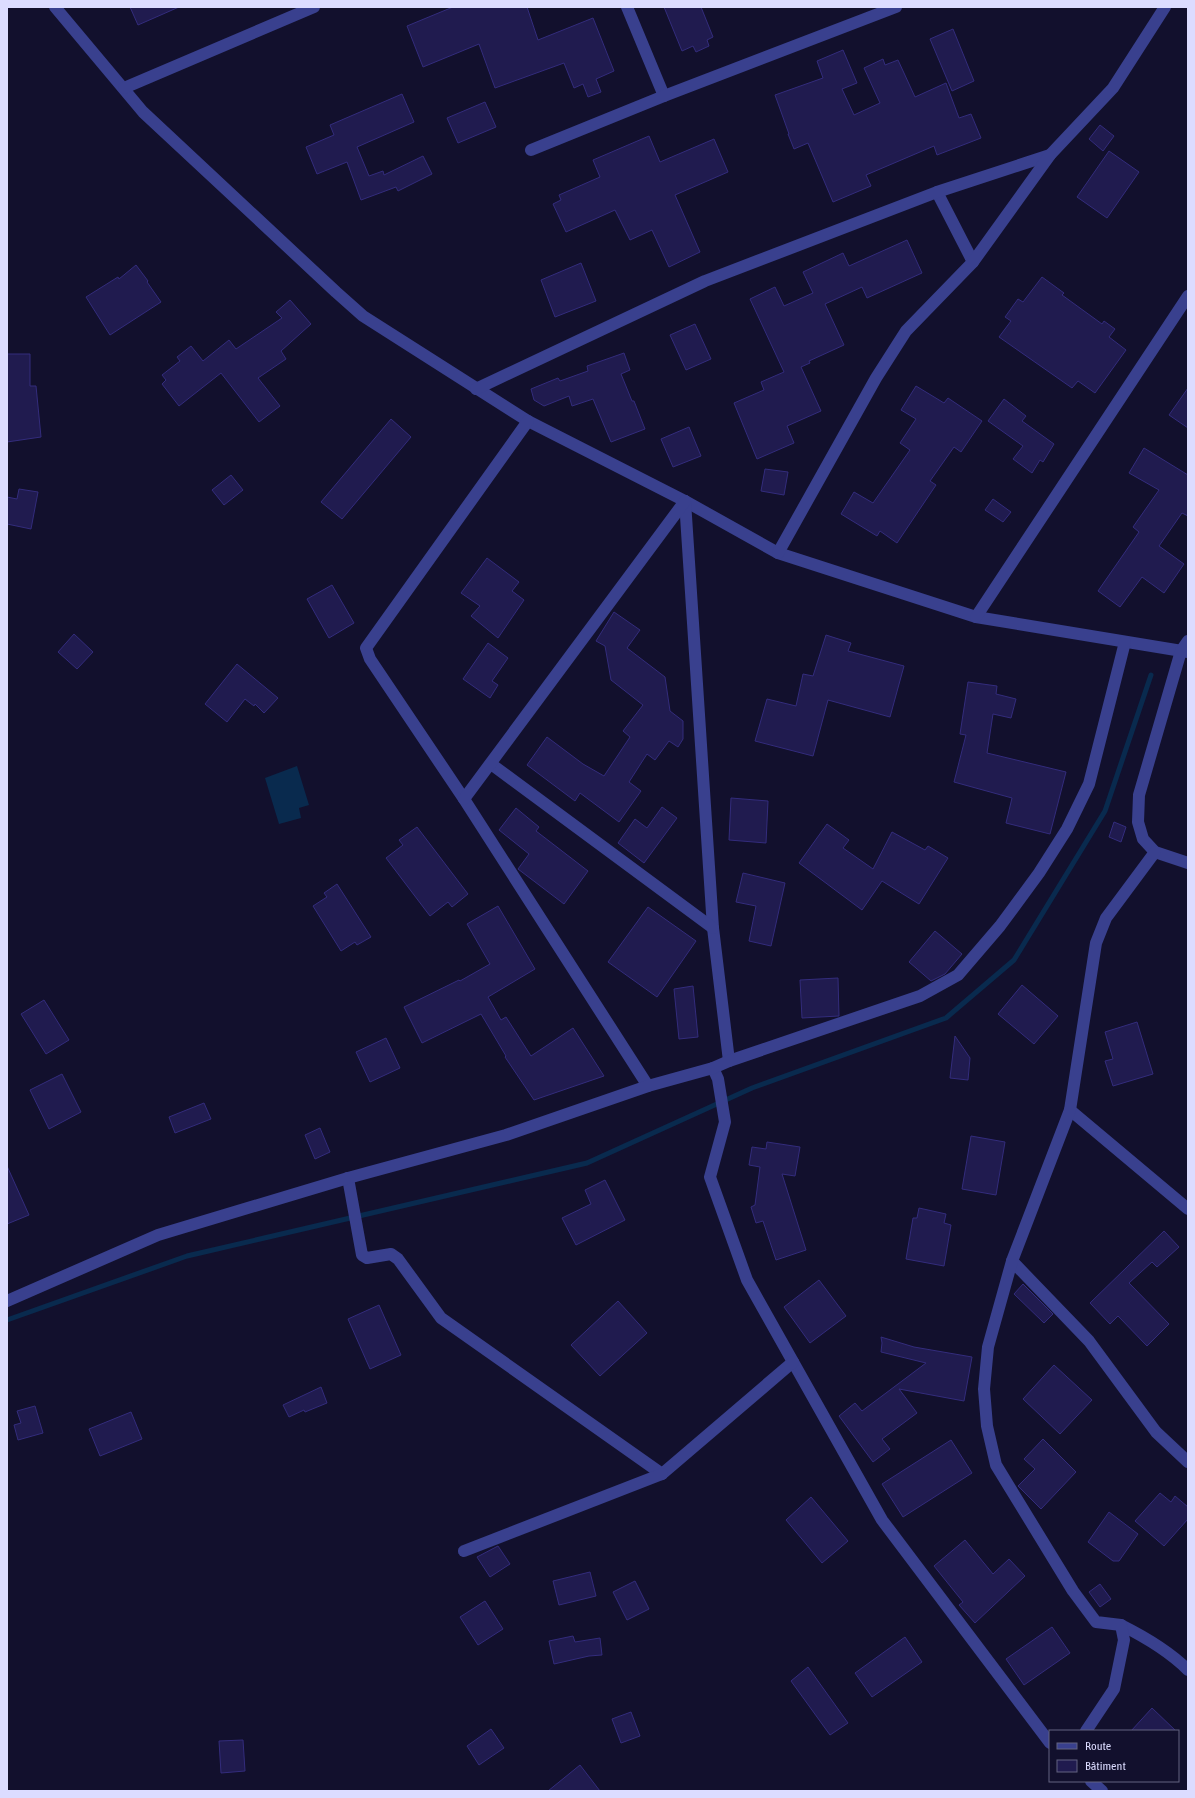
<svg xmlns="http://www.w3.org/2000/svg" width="1195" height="1798" font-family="'Asap Condensed',sans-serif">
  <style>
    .water { fill: #092a4e }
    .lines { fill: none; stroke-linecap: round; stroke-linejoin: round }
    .stream { stroke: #092a4e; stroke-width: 5 }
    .building { fill: #201b4f; stroke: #332c7c }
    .minor { stroke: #39408e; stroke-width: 12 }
  </style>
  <rect width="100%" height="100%" fill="#12102d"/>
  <polygon class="water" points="297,766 309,805 299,808 301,818 279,824 265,778"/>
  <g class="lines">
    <polyline class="stream" points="7,1320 187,1256 587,1163 752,1088 946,1018 1014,960 1105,811 1151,675"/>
  </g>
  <g class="building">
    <polygon points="130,7 179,7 138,25"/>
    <polygon points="453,7 527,7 538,40 593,18 614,71 596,79 601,92 588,97 583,84 574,88 564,63 495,88 479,44 423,67 407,26"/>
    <polygon points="664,7 701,7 713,37 707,40 709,46 696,52 693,46 682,51"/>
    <polygon points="953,29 974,81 952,91 930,39"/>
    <polygon points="843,50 857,83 842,89 854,115 880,103 864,68 883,59 885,65 898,60 915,97 946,83 959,118 971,114 981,138 937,155 934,146 866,175 871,186 833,202 808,143 794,149 788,134 789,134 775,95 823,78 817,61"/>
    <polygon points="402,94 414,122 357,147 369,176 383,171 384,175 423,156 432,174 398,191 396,187 361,200 347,162 317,174 306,147 334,135 330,125"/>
    <polygon points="485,102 496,127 458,143 447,118"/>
    <polygon points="1100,125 1114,136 1103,151 1089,139"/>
    <polygon points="649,136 660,162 714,139 728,172 675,195 700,252 669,267 652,230 630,240 615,210 566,232 553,204 561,200 559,195 600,177 593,160"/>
    <polygon points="1109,151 1139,172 1107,218 1077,197"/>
    <polygon points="907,240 922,273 867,298 862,287 825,304 844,345 809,361 810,363 801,367 821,411 787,426 794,443 757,459 734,403 764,390 761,382 784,372 750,299 775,287 784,306 813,293 803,272 843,253 849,266"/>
    <polygon points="581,263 596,301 555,317 541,280"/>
    <polygon points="136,265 148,281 147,282 161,302 110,335 86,297 118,277 119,279"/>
    <polygon points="1042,277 1064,293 1062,295 1102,324 1104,321 1115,329 1109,337 1126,350 1095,393 1078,381 1072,388 999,337 1011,321 1005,317 1018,299 1023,302"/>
    <polygon points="290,300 311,324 281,351 286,359 258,378 280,406 259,422 221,373 179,406 162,384 166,380 162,375 180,361 177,357 191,346 203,361 229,340 236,349 282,318 276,312"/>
    <polygon points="695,324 711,359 686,370 670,335"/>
    <polygon points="624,353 630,370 621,374 632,401 634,401 645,429 611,442 593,399 572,406 569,396 544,406 534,400 531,389 558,378 560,381 588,371 587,366"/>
    <polygon points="7,354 30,354 30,386 36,386 41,437 7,442"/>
    <polygon points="916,386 944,403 948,398 982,421 961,452 954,447 930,481 936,485 897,543 880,531 877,536 841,514 854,492 873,503 910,450 900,443 916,419 901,410"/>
    <polygon points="1188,388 1188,428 1169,415"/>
    <polygon points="1004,399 1026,416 1022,421 1054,444 1043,462 1040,460 1032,473 1013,459 1023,446 988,421"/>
    <polygon points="391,419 411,437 342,519 321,502"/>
    <polygon points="689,427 701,456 673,467 661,439"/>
    <polygon points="1144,448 1188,475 1188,516 1182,513 1159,546 1184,564 1164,593 1142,577 1120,607 1098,591 1139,532 1133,527 1159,490 1129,473"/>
    <polygon points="765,469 788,472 784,495 761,491"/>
    <polygon points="231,475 243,490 224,505 212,490"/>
    <polygon points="19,489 38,492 31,529 7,524 7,497 17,499"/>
    <polygon points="993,499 1011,512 1003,522 985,510"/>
    <polygon points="487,558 519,582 512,591 524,600 498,638 471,616 480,606 461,593"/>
    <polygon points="332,585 354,623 329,638 307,599"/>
    <polygon points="614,612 640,630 627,648 665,677 670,711 683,721 683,739 678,747 669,741 655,760 647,754 629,782 641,791 619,822 580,793 575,801 527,765 547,737 583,764 604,776 630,737 623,731 643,705 611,680 605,646 596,641"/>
    <polygon points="74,634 93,652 77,669 58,652"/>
    <polygon points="826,635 851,643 848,651 904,666 890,717 828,700 813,756 755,741 767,699 796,706 803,674 813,676"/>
    <polygon points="488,643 508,658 492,681 498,685 490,698 463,679"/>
    <polygon points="237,664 278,698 264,713 255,704 254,706 245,699 227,722 205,704"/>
    <polygon points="968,682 997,686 996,694 1016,699 1011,718 993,714 987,753 1066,772 1050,834 1006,823 1012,798 954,782 966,735 960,734"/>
    <polygon points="731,798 768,801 766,843 729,840"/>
    <polygon points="662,807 677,818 644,863 618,843 635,819 647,828"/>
    <polygon points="516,808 539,827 536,831 588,871 564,904 518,869 529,854 499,830"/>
    <polygon points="1114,822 1126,827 1121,842 1109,837"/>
    <polygon points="827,824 849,840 843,848 873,869 892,832 925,850 928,846 948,858 919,904 882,881 862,910 799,863"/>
    <polygon points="417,827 468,894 452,907 448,902 430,916 386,858 403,845 399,840"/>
    <polygon points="743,873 785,883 771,946 749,941 756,906 736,902"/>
    <polygon points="337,884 371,937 357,945 355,942 341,951 313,906 327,897 324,893"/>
    <polygon points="498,906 535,969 488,997 501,1020 506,1017 531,1056 573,1028 604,1076 534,1100 505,1057 506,1056 481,1014 422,1043 404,1007 459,980 460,981 490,964 467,924"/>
    <polygon points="648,907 696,941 657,997 608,962"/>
    <polygon points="935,931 962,954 945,974 931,981 909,962"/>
    <polygon points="838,978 839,1016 802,1018 800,980"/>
    <polygon points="1022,985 1058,1016 1034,1044 998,1014"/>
    <polygon points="693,986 698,1037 679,1039 674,989"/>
    <polygon points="44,1000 69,1040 46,1054 21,1014"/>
    <polygon points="1137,1022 1153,1074 1113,1086 1105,1061 1113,1059 1105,1032"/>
    <polygon points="955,1036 970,1058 968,1080 950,1078"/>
    <polygon points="386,1038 400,1068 370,1082 356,1052"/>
    <polygon points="62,1074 81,1112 49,1129 30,1090"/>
    <polygon points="204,1103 211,1119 175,1133 169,1117"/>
    <polygon points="320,1128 330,1152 315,1159 305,1135"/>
    <polygon points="971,1136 1005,1142 996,1195 962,1189"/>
    <polygon points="767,1142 800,1147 795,1176 782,1174 806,1250 776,1260 763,1221 756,1223 751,1207 755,1205 760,1167 749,1165 752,1147 766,1149"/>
    <polygon points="7,1166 29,1215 7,1224"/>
    <polygon points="605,1180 625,1220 576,1245 562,1218 591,1204 585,1190"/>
    <polygon points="919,1208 946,1214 944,1223 951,1225 944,1266 906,1259 913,1218 917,1218"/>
    <polygon points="1164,1231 1179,1247 1157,1267 1152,1262 1129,1283 1169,1324 1147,1346 1118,1316 1110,1324 1090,1303"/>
    <polygon points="819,1280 846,1316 810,1343 784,1307"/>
    <polygon points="1023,1284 1053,1314 1044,1323 1014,1294"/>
    <polygon points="618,1301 647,1333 600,1376 571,1345"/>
    <polygon points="379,1305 401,1355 370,1369 348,1319"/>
    <polygon points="881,1337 914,1347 972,1357 964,1401 899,1389 917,1413 882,1439 890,1449 873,1462 839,1416 855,1403 862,1411 926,1363 881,1352 882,1343"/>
    <polygon points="1054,1365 1092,1400 1060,1434 1023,1399"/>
    <polygon points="321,1387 327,1403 305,1412 304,1410 289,1417 283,1405"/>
    <polygon points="35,1406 43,1433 18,1440 14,1425 21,1423 17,1411"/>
    <polygon points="131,1412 142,1439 100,1456 89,1429"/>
    <polygon points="1043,1439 1076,1472 1041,1509 1018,1486 1035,1469 1024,1459"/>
    <polygon points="951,1440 972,1473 903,1517 882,1484"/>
    <polygon points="1160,1493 1171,1502 1175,1496 1188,1507 1188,1519 1164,1546 1135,1521"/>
    <polygon points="811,1497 848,1541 822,1563 786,1520"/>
    <polygon points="1109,1512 1138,1534 1119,1561 1113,1561 1088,1542"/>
    <polygon points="965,1540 993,1574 1009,1559 1025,1576 975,1623 959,1605 963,1602 934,1566"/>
    <polygon points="498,1546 510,1564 490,1577 477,1557"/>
    <polygon points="590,1572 596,1596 559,1605 553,1581"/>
    <polygon points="635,1581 649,1609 627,1620 613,1592"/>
    <polygon points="1100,1584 1111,1599 1100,1607 1089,1592"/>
    <polygon points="485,1601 503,1629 478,1645 460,1617"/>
    <polygon points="1052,1627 1070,1653 1024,1685 1006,1659"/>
    <polygon points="573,1636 575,1642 600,1638 602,1655 589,1656 554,1664 549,1641"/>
    <polygon points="905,1637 922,1662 872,1697 855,1673"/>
    <polygon points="808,1667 848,1723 830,1735 791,1681"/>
    <polygon points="1152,1708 1176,1731 1131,1731"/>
    <polygon points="631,1712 640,1736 621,1743 612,1719"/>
    <polygon points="491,1729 504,1748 479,1765 467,1746"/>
    <polygon points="243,1740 245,1771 221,1773 219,1741"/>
    <polygon points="580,1765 600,1791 548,1791"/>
  </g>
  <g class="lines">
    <g class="minor">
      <polyline points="55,7 143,112 336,292 363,316 528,421 685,501 778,553 976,617 1188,652"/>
      <polyline points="627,7 664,96"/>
      <polyline points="124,88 314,7"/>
      <polyline points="531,150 664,96 896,7"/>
      <polyline points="937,192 973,262"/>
      <polyline points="476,389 705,281 937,192 1050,155"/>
      <polyline points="528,421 366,648 370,659 464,799 648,1086"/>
      <polyline points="685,501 713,928 729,1061"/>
      <polyline points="778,553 876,378 906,331 973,262 1050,155 1113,88 1165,7"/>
      <polyline points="976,617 1188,296"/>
      <polyline points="1188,641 1181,651 1139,795 1138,822 1143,839 1155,852 1188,863"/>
      <polyline points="491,764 713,928"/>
      <polyline points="464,799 685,501"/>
      <polyline points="713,1068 718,1079 725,1122 710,1177 747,1280 882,1520 1050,1743"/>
      <polyline points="1070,1110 1188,1209"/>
      <polyline points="348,1178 362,1255 367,1258 391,1254 398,1259 441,1318 662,1474 793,1362"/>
      <polyline points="1012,1261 1089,1341 1156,1432 1188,1462"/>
      <polyline points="7,1301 158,1235 348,1178 506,1135 648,1086 713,1068 729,1061 920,996 958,975 1000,926 1039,873 1067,829 1089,784 1125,642"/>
      <polyline points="464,1551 662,1474"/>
      <path d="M1121,1625C1145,1637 1169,1651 1188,1670"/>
      <polyline points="1086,1731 1114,1689 1124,1640 1121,1625 1096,1622 1073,1591 996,1465 987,1426 984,1389 988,1347 1012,1261 1070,1110 1096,943 1106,918 1155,852"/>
      <polyline points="1091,1781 1102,1791"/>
    </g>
  </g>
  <rect width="1195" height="1798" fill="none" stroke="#dcdcff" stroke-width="16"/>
  <rect x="1049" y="1730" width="130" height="52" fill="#12102d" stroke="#636281"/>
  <rect x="1057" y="1743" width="20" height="6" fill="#39408e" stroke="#636281"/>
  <text x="1085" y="1750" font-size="12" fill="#dcdcff">Route</text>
  <rect x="1057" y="1760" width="20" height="12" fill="#201b4f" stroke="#636281"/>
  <text x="1085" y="1770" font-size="12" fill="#dcdcff">Bâtiment</text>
</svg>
